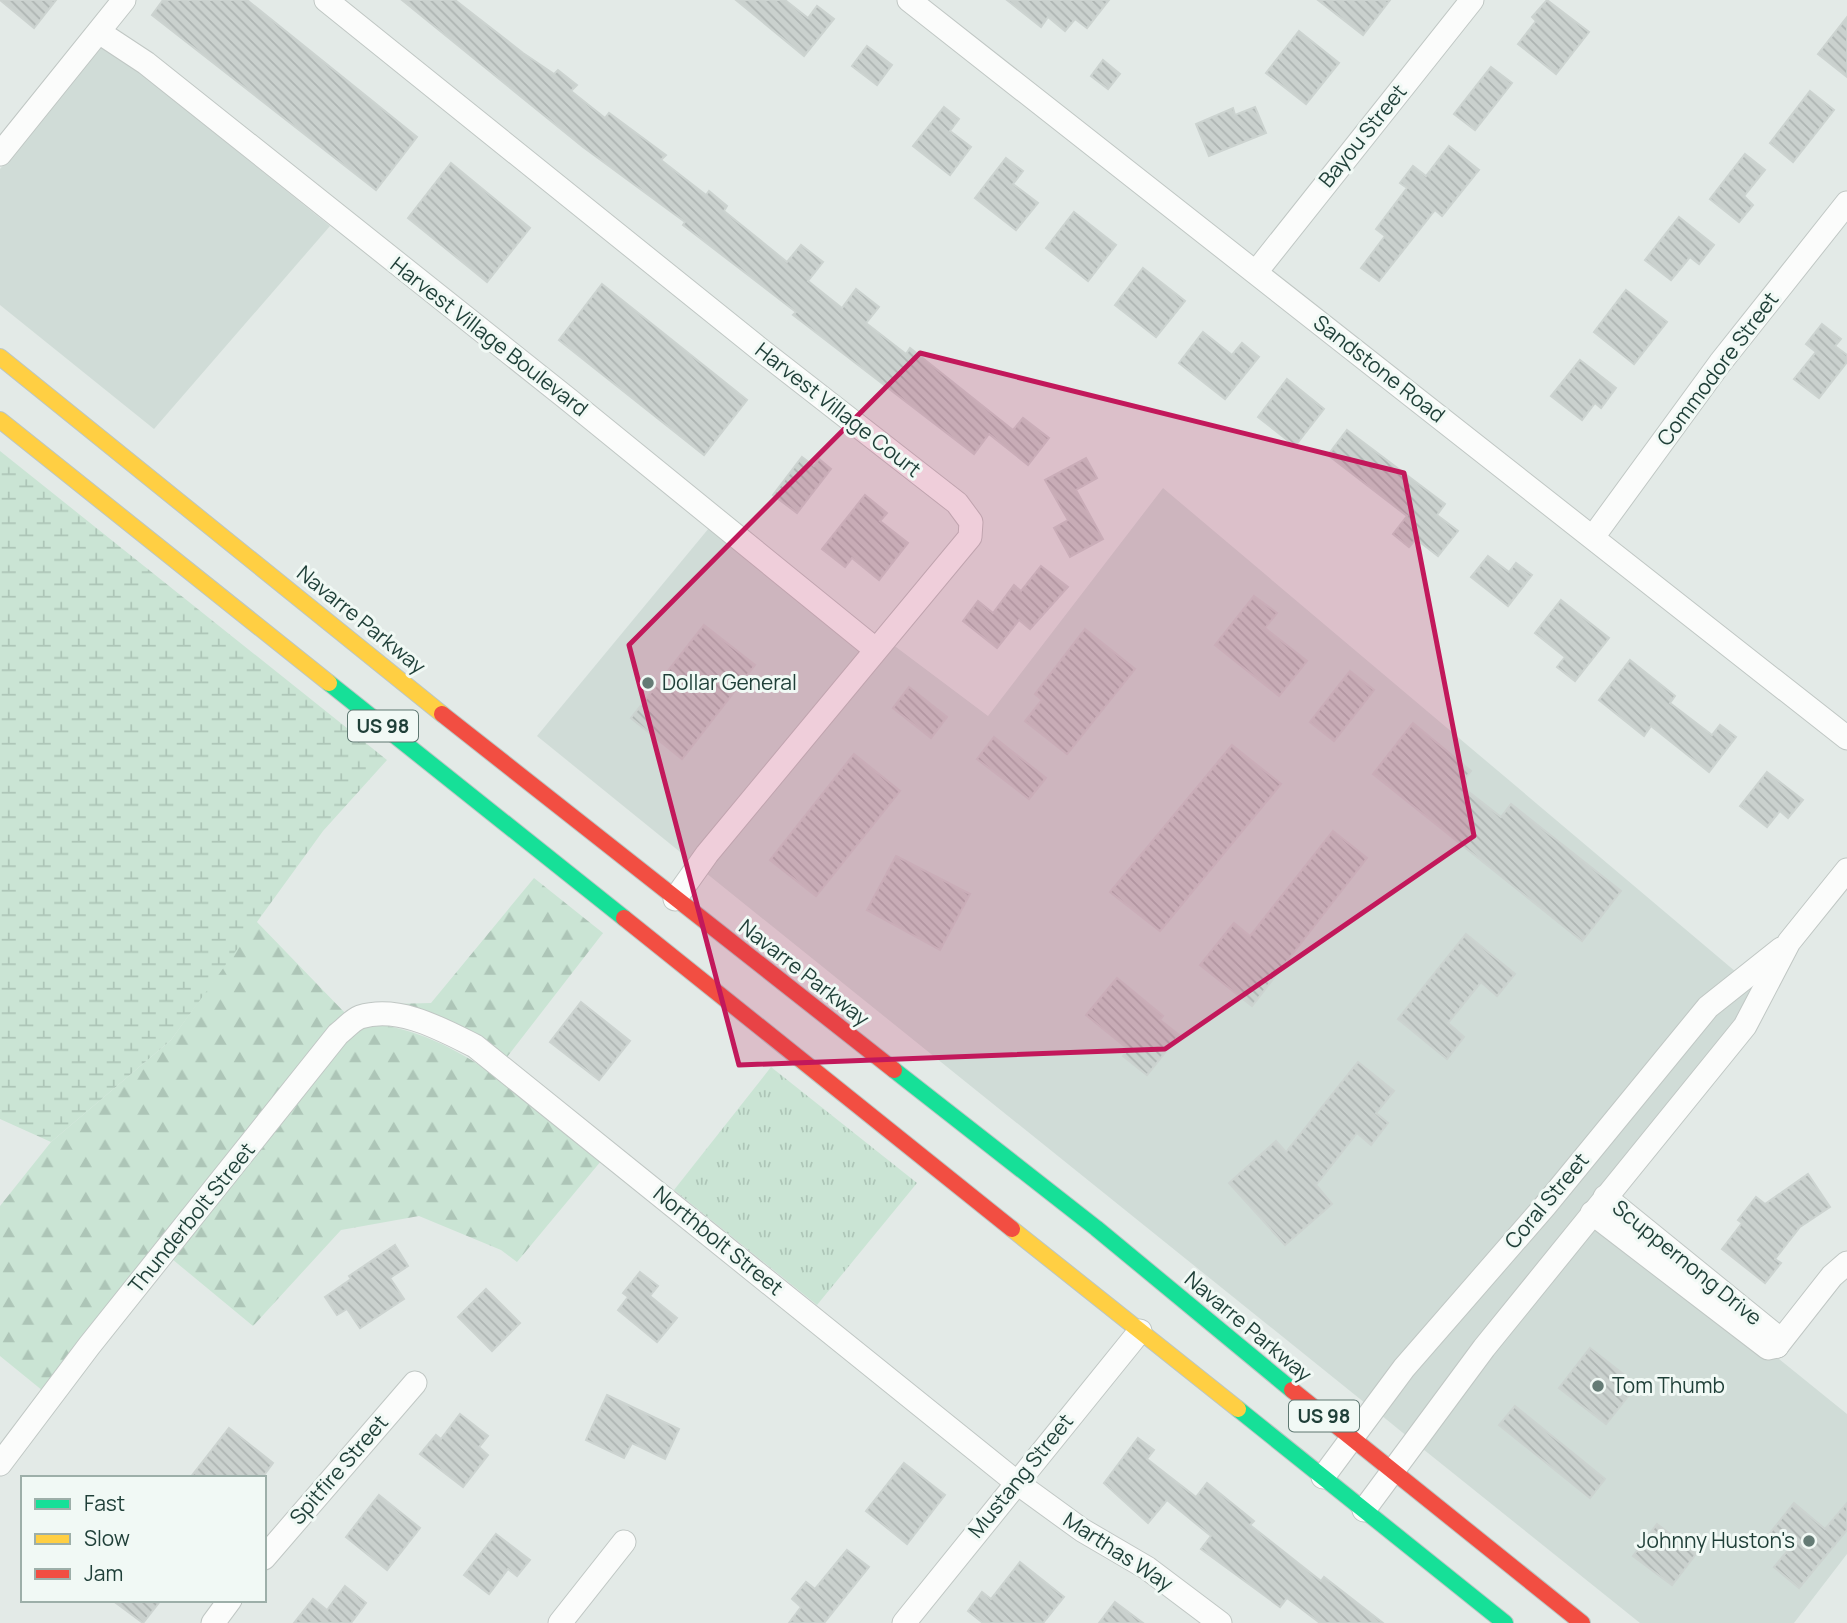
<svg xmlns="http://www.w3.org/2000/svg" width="1847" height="1623" font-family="Manrope,sans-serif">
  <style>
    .built { fill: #d0dcd7 }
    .grass { fill: url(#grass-tufts) }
    .forest { fill: url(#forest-firs) }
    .wetland { fill: url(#wetland-marsh) }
    .building { fill: url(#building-back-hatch); stroke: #ccd3d0; stroke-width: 2 }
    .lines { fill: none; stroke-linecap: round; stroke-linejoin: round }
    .street-casing { stroke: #c0c7c4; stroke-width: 25 }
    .fast-casing { stroke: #bbc6c3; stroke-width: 18 }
    .slow-casing { stroke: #bbc6c3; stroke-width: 18 }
    .jam-casing { stroke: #bbc6c3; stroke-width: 18 }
    .street { stroke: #fbfcfb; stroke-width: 23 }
    .fast { stroke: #16e098; stroke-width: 16 }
    .slow { stroke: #ffcf43; stroke-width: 16 }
    .jam { stroke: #f24e42; stroke-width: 16 }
    .marked { fill: #c2185b; fill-opacity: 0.2; stroke: #c2185b; stroke-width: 5; stroke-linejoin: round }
    .poi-dot { fill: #647b75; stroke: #f1f9f5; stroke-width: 2.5 }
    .labels { text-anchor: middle; stroke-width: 6; stroke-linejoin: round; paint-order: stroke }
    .shield { fill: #f1f9f5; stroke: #5e7771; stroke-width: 2 }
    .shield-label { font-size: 19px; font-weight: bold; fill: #1f3f38 }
    .street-label { font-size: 21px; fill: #1f3f38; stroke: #f1f9f5 }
    .poi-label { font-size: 21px; fill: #1f3f38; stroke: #f1f9f5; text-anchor: start }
  </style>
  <defs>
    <pattern id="grass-tufts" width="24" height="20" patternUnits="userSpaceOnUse" patternTransform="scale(1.75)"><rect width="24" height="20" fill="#cae4d4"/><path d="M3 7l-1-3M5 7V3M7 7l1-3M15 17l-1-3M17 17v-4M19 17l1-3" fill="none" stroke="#adc5b7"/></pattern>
    <pattern id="forest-firs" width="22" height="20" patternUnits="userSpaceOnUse" patternTransform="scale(1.75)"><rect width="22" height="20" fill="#cae4d4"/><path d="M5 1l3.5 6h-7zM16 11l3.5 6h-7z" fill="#adc5b7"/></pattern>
    <pattern id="wetland-marsh" width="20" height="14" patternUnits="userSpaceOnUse" patternTransform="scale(1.75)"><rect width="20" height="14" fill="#cae4d4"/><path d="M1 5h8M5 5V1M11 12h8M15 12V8" fill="none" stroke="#adc5b7"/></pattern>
    <pattern id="building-back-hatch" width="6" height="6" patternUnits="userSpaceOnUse" patternTransform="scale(1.75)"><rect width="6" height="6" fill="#cad1ce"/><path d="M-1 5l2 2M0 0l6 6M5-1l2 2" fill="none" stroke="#adb4b2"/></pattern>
  </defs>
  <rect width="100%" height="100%" fill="#e3eae7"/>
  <g class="built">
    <polygon points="100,46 139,72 330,226 154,429 0,305 0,169"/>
    <polygon points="1163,488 1736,972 1365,1403 706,873 892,644 988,716"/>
    <polygon points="709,528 860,652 690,860 537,736"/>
    <polygon points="1751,986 1754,988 1737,1021 1476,1342 1408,1437 1381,1415 1715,1014"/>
    <polygon points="1593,1228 1761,1357 1779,1359 1847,1414 1847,1554 1794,1623 1640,1623 1423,1449 1492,1354"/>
  </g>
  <polygon class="grass" points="771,1067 917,1183 817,1305 674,1190"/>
  <g class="forest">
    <path d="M534,878L603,933L507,1057L511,1061C474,1031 437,1012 392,1004L431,1003Z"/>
    <polygon points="256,921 346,1014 43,1391 0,1356 0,1206 51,1142 171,1040"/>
    <path d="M382,1025C470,1040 534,1108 601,1161L517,1262L501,1250L419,1216L341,1230L253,1326L172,1259L345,1041L361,1028Z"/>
  </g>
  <polygon class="wetland" points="0,451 387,760 323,831 171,1040 51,1142 0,1119"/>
  <g class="building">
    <polygon points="0,0 56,0 34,28"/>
    <polygon points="163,0 247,0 417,137 376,190 152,15"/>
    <polygon points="402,0 455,0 523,53 554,74 558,70 577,85 571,91 605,118 609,113 666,155 661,160 706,195 709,191 727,206 724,211 787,262 801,245 823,262 808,281 842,308 856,289 879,307 866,323 906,354 910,348 1013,430 1023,418 1049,438 1028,465 989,434 974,454 793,315 796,312 683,225 685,222 583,147"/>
    <polygon points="736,0 785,0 808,18 817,6 834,19 804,56"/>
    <polygon points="1007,0 1109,0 1087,28 1075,19 1065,31 1048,17 1041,27"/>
    <polygon points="1318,0 1390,0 1363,35"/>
    <polygon points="1547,0 1589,32 1556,74 1518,44 1536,21 1532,17"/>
    <polygon points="1847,17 1847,77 1818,54"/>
    <polygon points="1299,31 1339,63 1306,104 1266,73"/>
    <polygon points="867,46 892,65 877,85 852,66"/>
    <polygon points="1103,60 1120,74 1108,89 1091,76"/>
    <polygon points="1491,67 1512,83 1475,130 1454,114"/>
    <polygon points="1810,91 1834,110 1793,162 1770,143"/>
    <polygon points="944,107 959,119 950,131 971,147 950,175 913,146"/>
    <polygon points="1255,107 1266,133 1209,156 1196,124 1233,108 1235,115"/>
    <polygon points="1449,146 1479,170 1442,216 1435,210 1379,281 1361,268 1385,236 1376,229 1407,188 1400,183 1413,166 1426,176"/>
    <polygon points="1745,154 1765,170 1744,196 1753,205 1739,222 1710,199"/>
    <polygon points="1006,158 1023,171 1013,184 1038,203 1016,230 975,198"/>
    <polygon points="451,163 530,228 487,282 408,218"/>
    <polygon points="1074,212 1116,245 1088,281 1046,248"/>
    <polygon points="1679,217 1714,245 1699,264 1690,257 1671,280 1645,260"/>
    <polygon points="1143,268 1185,301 1156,337 1115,305"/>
    <polygon points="602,284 747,400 704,455 559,340"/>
    <polygon points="1626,290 1667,322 1634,364 1594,332"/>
    <polygon points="1822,324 1841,339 1835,346 1847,355 1847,362 1819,398 1794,379 1816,352 1806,344"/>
    <polygon points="1203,332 1232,355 1242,343 1259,357 1225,399 1179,363"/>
    <polygon points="1580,360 1616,388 1601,408 1595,403 1582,420 1551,396"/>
    <polygon points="1287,379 1324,409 1295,446 1258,417"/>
    <polygon points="1347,430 1445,504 1437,515 1458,531 1438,556 1416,539 1409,547 1393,534 1407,516 1328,455"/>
    <polygon points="802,457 814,466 819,459 831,469 797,513 773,495"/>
    <polygon points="1086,458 1097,478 1076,490 1103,539 1070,557 1054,528 1068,520 1045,480"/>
    <polygon points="865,495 887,513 880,521 908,543 879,580 852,558 845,567 822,549"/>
    <polygon points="1488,556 1509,572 1516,563 1532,575 1508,606 1471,577"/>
    <polygon points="1041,566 1068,587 1030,629 1019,620 997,648 963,621 978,601 993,613 1014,585 1021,591"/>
    <polygon points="1254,596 1277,613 1265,628 1307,661 1279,696 1215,645"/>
    <polygon points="1561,600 1609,638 1575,681 1557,667 1565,657 1535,633"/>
    <polygon points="704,625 755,665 682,759 631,718"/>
    <polygon points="1085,629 1135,669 1067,754 1025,721 1042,700 1035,694"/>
    <polygon points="1630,660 1675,696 1670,703 1712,735 1720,725 1736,737 1709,772 1651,726 1644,736 1599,700"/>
    <polygon points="1350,671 1374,690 1334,741 1310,722"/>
    <polygon points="909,687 947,717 931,738 893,708"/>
    <polygon points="1413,723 1471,771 1460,785 1501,817 1511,804 1621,891 1582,941 1373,774"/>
    <polygon points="994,737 1046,778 1029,799 977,759"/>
    <polygon points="1232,745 1281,784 1160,931 1110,892"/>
    <polygon points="854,754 900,791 816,896 770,860"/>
    <polygon points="1767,772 1803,800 1788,818 1780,811 1767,827 1740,806"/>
    <polygon points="1333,831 1367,858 1252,1006 1200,965 1234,923 1250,936"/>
    <polygon points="896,856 970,894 940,950 867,910"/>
    <polygon points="1466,934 1515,974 1497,996 1481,982 1448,1023 1464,1037 1447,1059 1398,1019"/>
    <polygon points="1117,978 1163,1016 1160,1020 1179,1035 1147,1075 1123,1056 1128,1049 1086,1015"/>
    <polygon points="581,1002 630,1041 599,1080 550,1042"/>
    <polygon points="1358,1062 1394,1091 1376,1113 1388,1123 1371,1145 1357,1133 1316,1185 1332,1204 1285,1245 1229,1183 1276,1141 1286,1152"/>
    <polygon points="1808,1174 1830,1207 1800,1227 1775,1259 1781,1263 1765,1283 1722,1249 1742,1223 1738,1220 1756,1197 1765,1204"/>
    <polygon points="395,1245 408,1266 390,1278 404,1299 360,1328 347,1309 337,1315 325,1297 351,1279 349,1276"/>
    <polygon points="640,1272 658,1286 650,1296 677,1318 657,1342 618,1310 628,1297 623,1293"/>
    <polygon points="486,1289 520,1323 492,1351 458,1317"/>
    <polygon points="1590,1348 1637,1385 1606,1424 1559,1388"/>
    <polygon points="607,1395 679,1429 665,1459 632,1443 624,1458 586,1440"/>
    <polygon points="1515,1406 1605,1479 1590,1498 1499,1425"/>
    <polygon points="460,1414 488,1436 479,1447 488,1455 463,1487 420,1454 436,1435 441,1439"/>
    <polygon points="229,1428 273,1463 262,1478 190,1478"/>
    <polygon points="1138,1438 1154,1450 1147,1459 1196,1497 1207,1483 1254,1521 1250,1525 1321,1581 1324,1577 1383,1623 1320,1623 1287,1598 1280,1607 1201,1549 1211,1536 1167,1500 1148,1523 1104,1483"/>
    <polygon points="904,1463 945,1495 907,1544 866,1511"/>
    <polygon points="379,1495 420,1528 387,1570 346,1537"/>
    <polygon points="1794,1503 1825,1529 1847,1503 1847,1530 1799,1588 1774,1567 1789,1549 1770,1533"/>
    <polygon points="1657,1524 1696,1554 1672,1585 1633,1556"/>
    <polygon points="496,1534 530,1560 517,1576 508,1569 489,1594 464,1575"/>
    <polygon points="847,1550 869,1567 824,1623 789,1623 801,1607 792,1599 806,1582 815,1589"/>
    <polygon points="1020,1562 1064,1597 1043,1623 983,1623 968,1611 982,1592 991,1599"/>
    <polygon points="345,1586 366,1603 351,1623 294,1623 313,1599 327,1610"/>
    <polygon points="112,1600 161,1600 143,1623"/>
    <polygon points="1115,1602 1143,1623 1099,1623"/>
  </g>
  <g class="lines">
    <g class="street-casing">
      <g id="street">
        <polyline points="326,0 762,351 957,503 971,522 970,537 707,854 675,899"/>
        <polyline points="909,0 1847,738"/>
        <polyline points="99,32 146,63 569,400 875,649"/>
        <polyline points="0,154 124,0"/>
        <polyline points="1256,272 1472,0"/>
        <polyline points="1593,537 1720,363 1847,203"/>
        <polyline points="1605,1197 1775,1335 1777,1346"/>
        <polyline points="1592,1213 1768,1348 1777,1346"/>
        <polyline points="1777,1346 1832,1276 1847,1263"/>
        <path d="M0,1464L89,1346L338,1034C345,1029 352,1020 360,1017C399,1005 441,1029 475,1046L1016,1482L1082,1530L1147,1568L1220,1623"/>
        <polyline points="1323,1477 1404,1368 1545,1206 1708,1007 1781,949"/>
        <polyline points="1364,1510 1484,1348 1745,1026 1789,942 1847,870"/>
        <polyline points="264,1558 415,1383"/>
        <polyline points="213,1623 230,1600"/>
        <polyline points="560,1623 624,1542"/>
        <polyline points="904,1623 1140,1331"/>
      </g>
    </g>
    <g class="fast-casing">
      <g id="fast">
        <polyline points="329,683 624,918"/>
        <polyline points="894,1070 1096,1228 1292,1390"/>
        <polyline points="1238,1409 1505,1623"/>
      </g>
    </g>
    <g class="slow-casing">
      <g id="slow">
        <polyline points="0,357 442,714"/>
        <polyline points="0,420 329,683"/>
        <polyline points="1012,1229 1238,1409"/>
      </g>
    </g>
    <g class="jam-casing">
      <g id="jam">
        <polyline points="442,714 894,1070"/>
        <polyline points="624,918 1012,1229"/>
        <polyline points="1292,1390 1582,1623"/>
      </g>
    </g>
    <use href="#street" class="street"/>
    <use href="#fast" class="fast"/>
    <use href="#slow" class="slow"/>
    <use href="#jam" class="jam"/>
  </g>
  <path class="marked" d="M920,353L1404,473L1474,836L1165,1049L739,1065L629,645Z"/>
  <g class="poi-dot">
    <circle cx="648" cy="683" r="7"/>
    <circle cx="1598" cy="1386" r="7"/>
    <circle cx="1809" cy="1541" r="7"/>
  </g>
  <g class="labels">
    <g class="shield">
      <rect x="348" y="710.5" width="70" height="31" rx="5"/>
      <rect x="1289" y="1400.5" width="70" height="31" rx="5"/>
    </g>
    <g class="shield-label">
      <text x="383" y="733">US 98</text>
      <text x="1324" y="1423">US 98</text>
    </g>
    <g class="street-label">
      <text transform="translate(1363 136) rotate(-51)" y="7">Bayou Street</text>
      <text transform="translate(489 337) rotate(38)" y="7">Harvest Village Boulevard</text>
      <text transform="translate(1379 369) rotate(38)" y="7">Sandstone Road</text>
      <text transform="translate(1718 369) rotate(-53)" y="7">Commodore Street</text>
      <text transform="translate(838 410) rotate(38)" y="7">Harvest Village Court</text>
      <text transform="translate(361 620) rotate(39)" y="7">Navarre Parkway</text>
      <text transform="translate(804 973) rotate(38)" y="7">Navarre Parkway</text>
      <text transform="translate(1547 1201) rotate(-50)" y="7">Coral Street</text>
      <text transform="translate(192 1218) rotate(-51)" y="7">Thunderbolt Street</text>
      <text transform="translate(718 1241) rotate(39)" y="7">Northbolt Street</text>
      <text transform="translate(1687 1263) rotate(39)" y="7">Scuppernong Drive</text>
      <text transform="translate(1248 1327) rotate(40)" y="7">Navarre Parkway</text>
      <text transform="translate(339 1470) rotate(-49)" y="7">Spitfire Street</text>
      <text transform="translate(1021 1476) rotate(-51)" y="7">Mustang Street</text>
      <text transform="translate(1118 1552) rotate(33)" y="7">Marthas Way</text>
    </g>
    <g class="poi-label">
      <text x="662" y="690">Dollar General</text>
      <text x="1612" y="1393">Tom Thumb</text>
      <text x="1795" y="1548" text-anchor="end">Johnny Huston's</text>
    </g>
  </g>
  <rect x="21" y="1476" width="245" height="126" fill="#f1f9f5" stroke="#9dafa9" stroke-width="2"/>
  <rect x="35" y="1499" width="35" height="10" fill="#16e098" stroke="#9dafa9" stroke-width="2"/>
  <text x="84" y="1511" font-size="21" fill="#1f3f38">Fast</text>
  <rect x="35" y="1534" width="35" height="10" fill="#ffcf43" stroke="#9dafa9" stroke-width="2"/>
  <text x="84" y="1546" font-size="21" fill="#1f3f38">Slow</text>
  <rect x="35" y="1569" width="35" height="10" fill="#f24e42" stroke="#9dafa9" stroke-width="2"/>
  <text x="84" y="1581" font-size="21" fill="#1f3f38">Jam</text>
</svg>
